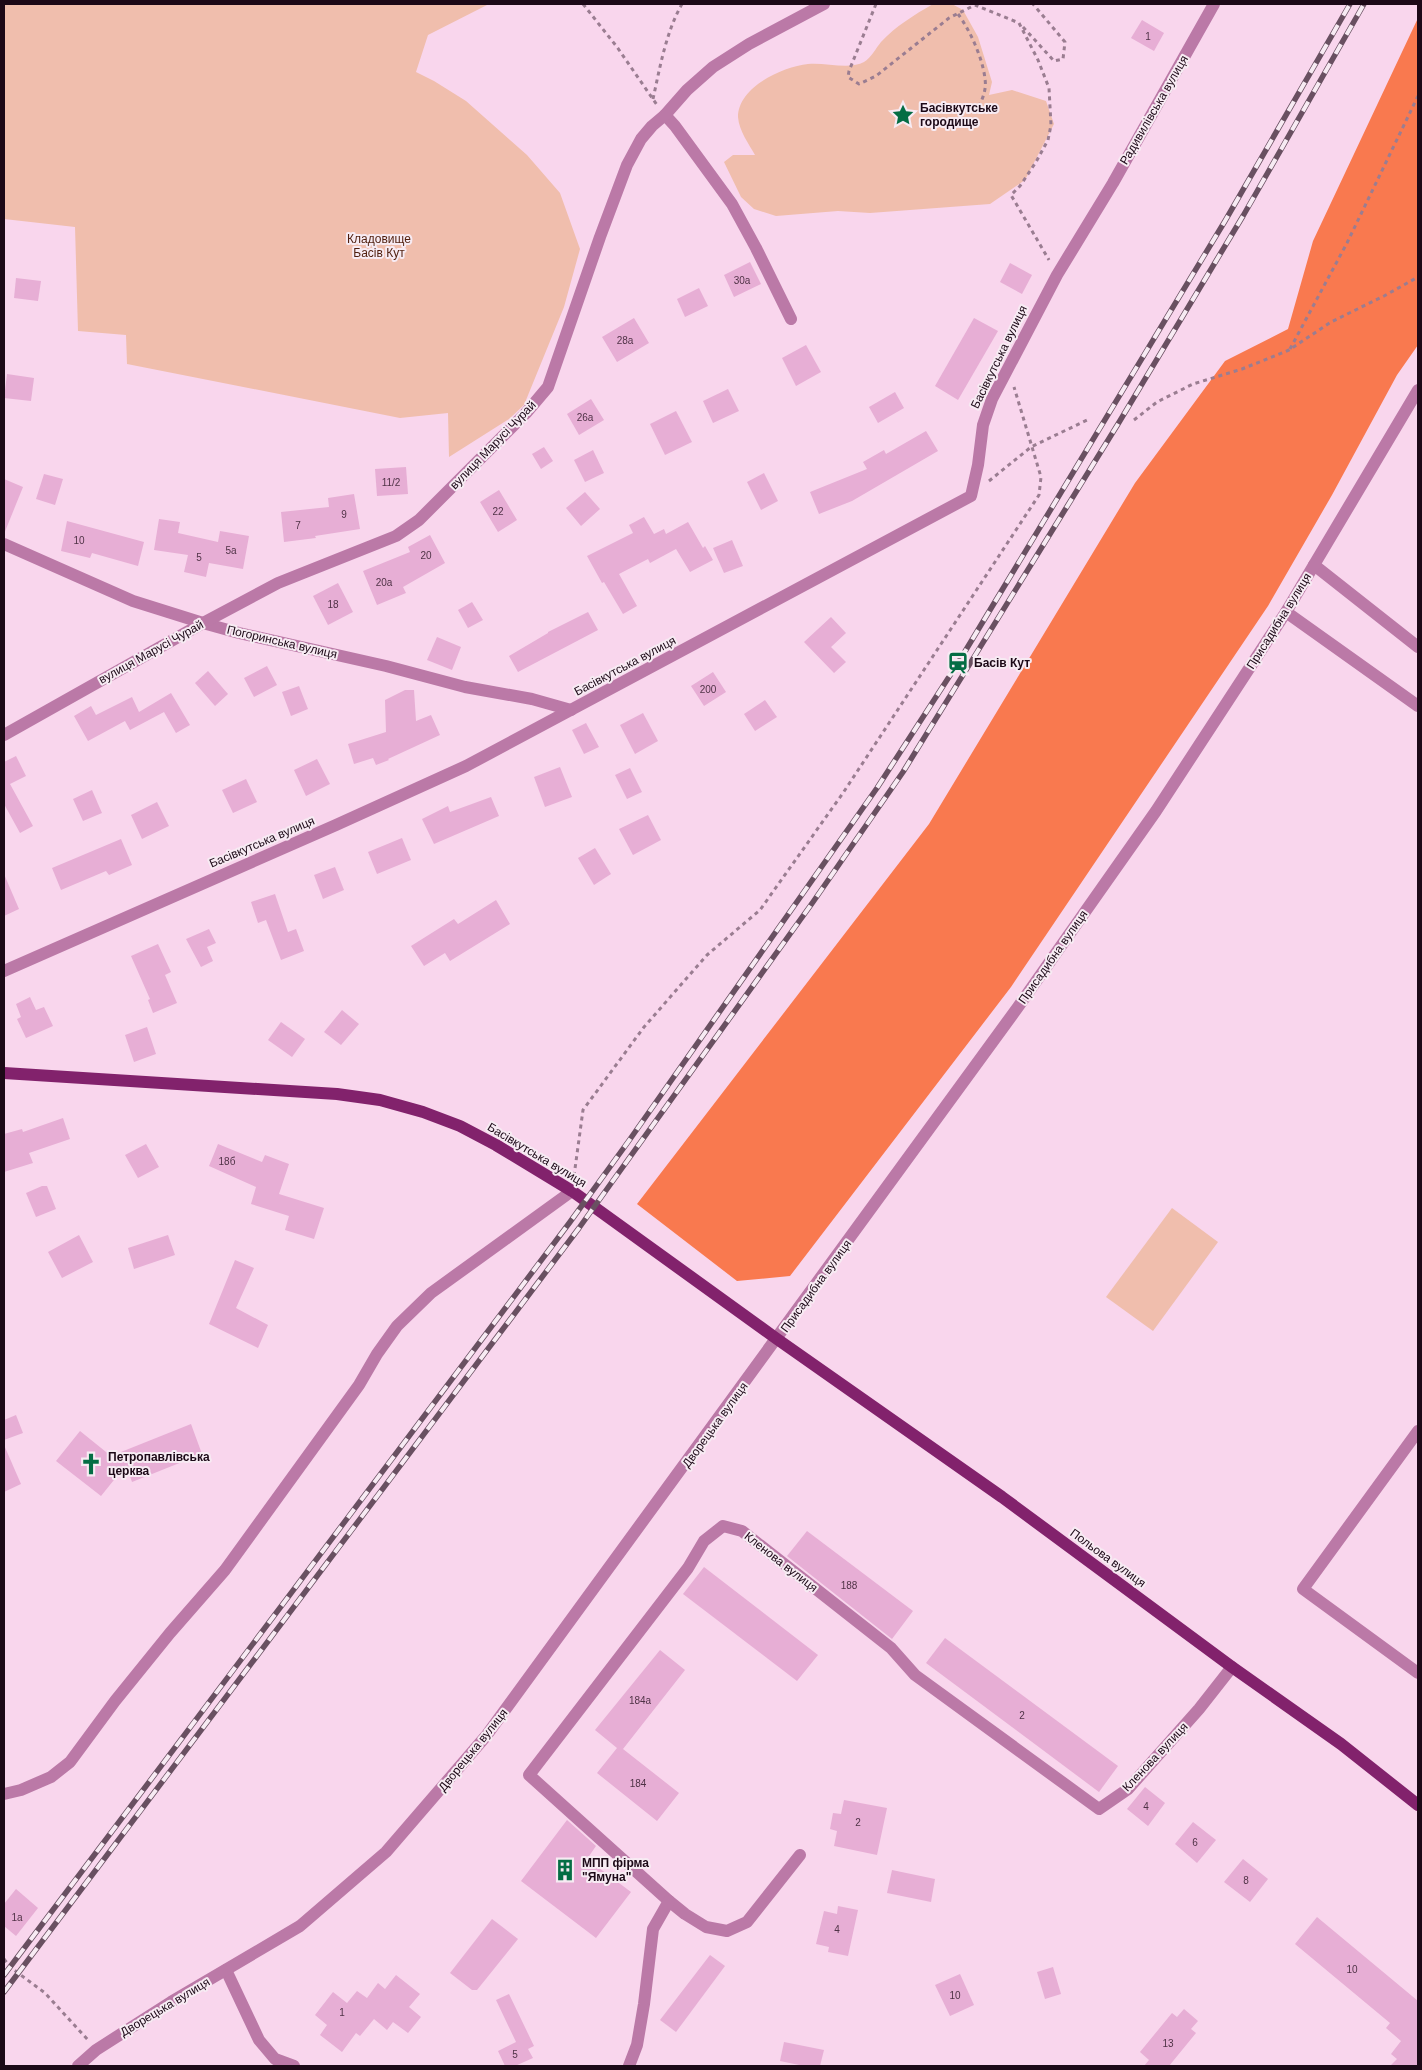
<svg xmlns="http://www.w3.org/2000/svg" width="1422" height="2070" font-family="Helvetica,sans-serif">
  <style>
    .green { fill: #f0bead }
    .forest { fill: #f9794f }
    .building { fill: #e7aed5 }
    .lines { fill: none; stroke-linecap: round; stroke-linejoin: round }
    .path { stroke: #9a7d91; stroke-width: 3; stroke-dasharray: 4 4; stroke-linecap: butt }
    .minor { stroke: #bb79a7; stroke-width: 12 }
    .major { stroke: #82226c; stroke-width: 12 }
    .rail-casing { stroke: #695061; stroke-width: 5.5 }
    .rail { stroke: #f7ebf3; stroke-width: 4; stroke-dasharray: 11; stroke-linecap: butt }
    .labels { text-anchor: middle; stroke-width: 4; stroke-linejoin: round; paint-order: stroke }
    .number-label { font-size: 10px; fill: #4f3246 }
    .poi-label { font-size: 12px; font-weight: bold; fill: #1c0917; stroke: #f7ebf3; text-anchor: start }
    .street-label { font-size: 12px; fill: #1c0917; stroke: #f7ebf3 }
    .park-label { font-size: 12px; fill: #4f1e0d; stroke: #f7ebf3 }
  </style>
  <rect width="100%" height="100%" fill="#f9d6ed"/>
  <g class="green">
    <polygon points="4,4 489,4 428,35 416,72 434,81 466,101 527,155 560,193 580,249 564,307 524,405 509,419 449,457 448,413 400,418 127,364 126,335 78,331 75,227 4,219"/>
    <path d="M933,4H952L963,10L978,37L992,82L989,95L1012,90L1046,101L1054,124L1025,180L990,204L870,213L838,211L776,216L754,209L741,197L724,162L733,155H755C749,144 739,131 738,117C738,87 782,67 808,64C824,62 850,70 864,62C871,58 876,48 881,42C896,26 914,15 933,4Z"/>
    <polygon points="1172,1208 1218,1242 1153,1331 1106,1297"/>
  </g>
  <polygon class="forest" points="1418,18 1418,345 1397,375 1332,495 1268,606 1011,987 790,1276 737,1281 637,1204 929,824 1135,483 1225,361 1288,329 1313,241"/>
  <g class="building">
    <polygon points="1142,20 1164,33 1154,51 1131,38"/>
    <polygon points="750,262 761,284 734,297 724,275"/>
    <polygon points="1010,263 1032,275 1022,294 1000,282"/>
    <polygon points="16,278 41,281 38,301 14,298"/>
    <polygon points="699,288 708,306 685,317 677,299"/>
    <polygon points="634,318 649,343 617,362 602,337"/>
    <polygon points="974,318 998,331 958,400 935,386"/>
    <polygon points="806,345 821,372 796,386 782,358"/>
    <polygon points="7,374 34,378 31,401 4,398"/>
    <polygon points="728,389 739,411 713,423 703,401"/>
    <polygon points="895,392 904,408 878,423 869,407"/>
    <polygon points="591,399 604,420 579,435 567,414"/>
    <polygon points="676,411 692,442 665,455 650,424"/>
    <polygon points="926,431 938,451 852,501 819,514 810,492 867,469 863,462 884,450 886,454"/>
    <polygon points="544,447 553,461 541,469 532,454"/>
    <polygon points="593,450 604,473 585,482 574,460"/>
    <polygon points="406,467 408,494 377,496 375,469"/>
    <polygon points="764,473 778,501 761,510 747,482"/>
    <polygon points="44,474 63,479 55,505 36,499"/>
    <polygon points="4,479 23,487 4,534"/>
    <polygon points="499,490 517,520 498,532 480,502"/>
    <polygon points="585,492 600,509 581,526 566,508"/>
    <polygon points="354,494 360,529 315,536 316,538 284,542 281,512 329,507 328,498"/>
    <polygon points="644,517 654,534 664,529 666,534 688,522 703,548 705,546 713,560 690,572 676,549 650,563 648,559 619,574 637,606 623,614 604,582 602,583 587,556 633,533 629,525"/>
    <polygon points="159,519 180,522 178,533 218,542 220,531 249,536 243,569 209,563 206,577 184,572 188,555 154,550"/>
    <polygon points="67,521 144,542 138,566 92,553 90,558 61,551"/>
    <polygon points="430,535 445,563 403,587 406,593 377,605 363,571 410,552 408,547"/>
    <polygon points="732,540 743,566 724,573 713,548"/>
    <polygon points="338,583 353,612 328,625 313,596"/>
    <polygon points="472,602 483,620 468,628 458,610"/>
    <polygon points="588,612 598,630 518,672 509,656 548,633 548,632"/>
    <polygon points="831,617 846,633 831,647 846,662 834,673 804,642"/>
    <polygon points="437,637 461,647 452,670 427,660"/>
    <polygon points="267,666 277,685 254,697 244,678"/>
    <polygon points="208,671 228,694 215,706 195,683"/>
    <polygon points="713,672 726,692 704,706 691,686"/>
    <polygon points="299,686 308,709 291,716 282,692"/>
    <polygon points="405,690 414,690 416,721 431,715 440,735 388,759 389,760 376,765 373,758 354,764 348,744 386,732 385,700"/>
    <polygon points="171,693 190,725 176,733 164,712 130,730 125,721 88,741 74,716 91,706 96,715 132,697 139,712"/>
    <polygon points="765,700 777,717 755,731 744,714"/>
    <polygon points="643,713 658,741 635,754 620,725"/>
    <polygon points="586,723 599,747 584,754 572,730"/>
    <polygon points="16,756 26,776 10,784 33,826 20,833 4,804 4,762"/>
    <polygon points="317,759 330,784 306,796 294,770"/>
    <polygon points="560,767 572,797 545,807 534,777"/>
    <polygon points="630,768 642,792 627,799 615,775"/>
    <polygon points="246,779 257,802 233,813 222,790"/>
    <polygon points="92,790 102,813 83,821 73,799"/>
    <polygon points="491,797 499,816 434,844 422,819 448,806 450,812"/>
    <polygon points="157,802 169,826 142,839 131,815"/>
    <polygon points="648,815 661,840 633,855 619,829"/>
    <polygon points="402,838 411,860 377,874 368,852"/>
    <polygon points="121,839 132,865 109,875 106,871 61,890 52,868"/>
    <polygon points="595,848 611,874 594,885 578,858"/>
    <polygon points="335,867 344,890 323,899 314,875"/>
    <polygon points="4,874 19,909 4,916"/>
    <polygon points="275,894 288,932 296,929 304,951 281,960 266,920 258,923 251,902"/>
    <polygon points="496,900 510,924 450,961 445,953 424,966 411,946 454,919 458,924"/>
    <polygon points="209,929 216,943 207,947 213,961 201,967 186,939"/>
    <polygon points="158,944 171,972 165,975 177,1003 153,1013 148,1000 150,999 131,956"/>
    <polygon points="30,997 36,1010 44,1007 53,1026 26,1038 17,1019 21,1017 16,1004"/>
    <polygon points="342,1010 359,1024 341,1045 324,1032"/>
    <polygon points="281,1022 305,1039 292,1057 268,1040"/>
    <polygon points="147,1027 156,1054 134,1062 125,1035"/>
    <polygon points="63,1118 70,1139 29,1153 33,1163 4,1172 4,1134 22,1129 23,1132"/>
    <polygon points="146,1144 159,1167 138,1178 125,1155"/>
    <polygon points="218,1144 262,1162 265,1155 289,1164 279,1194 324,1208 314,1239 285,1230 289,1216 251,1204 256,1187 209,1166"/>
    <polygon points="42,1186 47,1186 56,1209 36,1217 26,1193"/>
    <polygon points="79,1235 93,1262 62,1278 48,1252"/>
    <polygon points="168,1235 175,1255 134,1269 128,1248"/>
    <polygon points="235,1260 254,1268 236,1308 268,1325 258,1348 209,1324"/>
    <polygon points="16,1415 23,1433 4,1440 4,1420"/>
    <polygon points="191,1424 202,1454 132,1482 126,1465 101,1496 56,1461 80,1431 111,1456"/>
    <polygon points="4,1445 21,1484 4,1492"/>
    <polygon points="807,1531 913,1611 892,1639 787,1556"/>
    <polygon points="704,1567 818,1655 797,1681 683,1594"/>
    <polygon points="945,1638 1118,1766 1099,1792 926,1663"/>
    <polygon points="660,1650 685,1670 623,1749 679,1793 657,1821 597,1773 617,1748 595,1730"/>
    <polygon points="1145,1787 1165,1803 1148,1826 1127,1809"/>
    <polygon points="844,1800 887,1808 877,1855 834,1846 837,1831 830,1829 833,1813 841,1814"/>
    <polygon points="567,1820 596,1846 587,1859 631,1892 596,1938 521,1881"/>
    <polygon points="1193,1822 1216,1840 1197,1863 1175,1844"/>
    <polygon points="1243,1859 1268,1879 1250,1902 1224,1882"/>
    <polygon points="892,1870 935,1879 931,1902 887,1893"/>
    <polygon points="16,1889 38,1908 16,1936 4,1926 4,1904"/>
    <polygon points="838,1906 858,1910 848,1956 828,1952 829,1947 816,1944 824,1911 837,1914"/>
    <polygon points="1317,1917 1418,2001 1418,2066 1390,2066 1397,2059 1391,2054 1401,2041 1386,2028 1390,2023 1295,1944"/>
    <polygon points="492,1919 518,1939 477,1990 472,1990 450,1973"/>
    <polygon points="710,1955 725,1966 676,2032 660,2020"/>
    <polygon points="1053,1967 1061,1994 1045,1999 1037,1972"/>
    <polygon points="960,1974 974,2005 950,2016 935,1985"/>
    <polygon points="396,1975 420,1994 409,2007 421,2017 408,2033 393,2022 387,2030 374,2019 360,2036 356,2033 342,2052 320,2035 327,2025 315,2015 333,1992 347,2003 357,1991 367,1998 378,1983 385,1989"/>
    <polygon points="509,1994 534,2046 528,2049 533,2058 515,2066 505,2066 498,2051 516,2042 496,2000"/>
    <polygon points="1184,2009 1198,2021 1191,2029 1196,2033 1169,2066 1144,2066 1149,2060 1140,2052 1172,2013 1177,2017"/>
    <polygon points="784,2042 824,2050 820,2066 804,2066 780,2061"/>
  </g>
  <g class="lines">
    <g class="path">
      <polyline points="583,4 617,47 657,105"/>
      <polyline points="876,4 849,71 848,77 859,84 876,76 949,18 975,5 1019,23 1038,60 1049,88 1051,125 1048,140 1036,162 1020,186 1011,195 1049,260"/>
      <path d="M958,14C970,30 983,59 985,79C987,91 981,103 975,113"/>
      <polyline points="1023,27 1054,61 1063,59 1065,42 1033,4"/>
      <path d="M653,99C660,67 666,32 682,4"/>
      <polyline points="1290,349 1347,243 1418,96"/>
      <polyline points="1134,420 1157,402 1193,384 1242,369 1289,350 1331,322 1384,296 1418,277"/>
      <polyline points="989,481 1031,447 1087,420"/>
      <polyline points="574,1176 583,1110 644,1027 707,955 760,910 843,793 1039,495 1041,477 1014,387"/>
      <polyline points="4,1959 10,1967 45,1993 88,2040"/>
    </g>
    <g class="minor">
      <polyline points="665,115 675,126 732,204 756,248 791,319"/>
      <polyline points="4,544 133,601 203,623 239,633 386,666 465,687 532,699 571,710"/>
      <polyline points="1314,565 1418,647"/>
      <polyline points="1286,612 1418,706"/>
      <polyline points="4,735 203,623 278,583 396,536 419,520 526,413 548,387 600,237 627,165 641,139 652,126 665,115 687,90 713,67 749,44 824,4"/>
      <polyline points="4,971 336,825 466,766 971,496 978,465 983,425 992,399 1057,275 1113,183 1214,4"/>
      <polyline points="1418,1431 1303,1589 1418,1673"/>
      <polyline points="4,1794 21,1790 51,1777 70,1762 115,1701 170,1633 225,1570 359,1385 377,1354 397,1326 431,1293 572,1191"/>
      <polyline points="800,1855 747,1922 727,1931 706,1927 685,1914 669,1901 529,1775 688,1568 704,1541 723,1526 742,1531 891,1648 915,1675 1099,1809 1128,1789 1199,1709 1232,1667"/>
      <polyline points="226,1970 259,2040 275,2059 294,2066"/>
      <polyline points="78,2066 96,2050 171,2002 300,1926 386,1852 486,1736 1018,1007 1156,811 1286,612 1418,390"/>
      <polyline points="629,2066 637,2045 644,2004 653,1929 669,1901"/>
    </g>
    <polyline class="major" points="4,1073 337,1094 380,1100 423,1112 460,1126 496,1145 572,1191 777,1339 1002,1497 1232,1667 1341,1744 1418,1805"/>
    <g class="rail-casing">
      <g id="rail">
        <polyline points="4,1975 570,1222 628,1142 877,788 958,663 1225,221 1350,4"/>
        <polyline points="4,1992 579,1228 813,902 903,772 1118,424 1243,216 1364,4"/>
      </g>
    </g>
    <use href="#rail" class="rail"/>
  </g>
  <defs>
    <g id="sight-bare" transform="scale(1.725)"><path d="M0-6L1.8-2.2L6-1.7L2.9 1.2L3.7 5.4L0 3.3L-3.7 5.4L-2.9 1.2L-6-1.7L-1.8-2.2Z" fill="#046d44" stroke="#f7ebf3" stroke-width="2.5" paint-order="stroke"/></g>
    <g id="station-bare" transform="scale(1.725)"><path d="M-3-6H3Q5-6 5-4V2Q5 4 3 4L4.5 6H3L1.5 4h-3L-3 6H-4.5L-3 4Q-5 4-5 2V-4Q-5-6-3-6ZM-3.5-4v3h7v-3ZM-3.5 1v1.5H-2V1ZM2 1v1.5H3.5V1Z" fill="#046d44" stroke="#f7ebf3" stroke-width="2.5" paint-order="stroke"/></g>
    <g id="church-bare" transform="scale(1.725)"><path d="M-1.2-6h2.4v3.5h3.3v2.4h-3.3V6h-2.4V-.1h-3.3v-2.4h3.3Z" fill="#046d44" stroke="#f7ebf3" stroke-width="2.5" paint-order="stroke"/></g>
    <g id="building-bare" transform="scale(1.725)"><path d="M-4-6H4V6H1V3H-1V6H-4ZM-2.5-4.3h1.7v1.8h-1.7ZM.8-4.3h1.7v1.8H.8ZM-2.5-1h1.7V.8h-1.7ZM.8-1h1.7V.8H.8Z" fill="#046d44" stroke="#f7ebf3" stroke-width="2.5" paint-order="stroke"/></g>
  </defs>
  <g fill-rule="evenodd">
    <use href="#sight-bare" x="903" y="115"/>
    <use href="#station-bare" x="958" y="663"/>
    <use href="#church-bare" x="91" y="1464"/>
    <use href="#building-bare" x="565" y="1870"/>
  </g>
  <g class="labels">
    <g class="number-label">
      <text x="1148" y="40">1</text>
      <text x="742" y="284">30а</text>
      <text x="625" y="344">28а</text>
      <text x="585" y="421">26а</text>
      <text x="391" y="486">11/2</text>
      <text x="498" y="515">22</text>
      <text x="344" y="518">9</text>
      <text x="298" y="529">7</text>
      <text x="79" y="544">10</text>
      <text x="231" y="554">5а</text>
      <text x="426" y="559">20</text>
      <text x="199" y="561">5</text>
      <text x="384" y="586">20а</text>
      <text x="333" y="608">18</text>
      <text x="708" y="693">200</text>
      <text x="227" y="1165">18б</text>
      <text x="849" y="1589">188</text>
      <text x="640" y="1704">184а</text>
      <text x="1022" y="1719">2</text>
      <text x="638" y="1787">184</text>
      <text x="1146" y="1810">4</text>
      <text x="858" y="1826">2</text>
      <text x="1195" y="1846">6</text>
      <text x="1246" y="1884">8</text>
      <text x="17" y="1921">1а</text>
      <text x="837" y="1933">4</text>
      <text x="1352" y="1973">10</text>
      <text x="955" y="1999">10</text>
      <text x="342" y="2016">1</text>
      <text x="1168" y="2047">13</text>
      <text x="515" y="2058">5</text>
    </g>
    <g class="poi-label">
      <text x="920" y="112">Басівкутське<tspan x="920" dy="14">городище</tspan></text>
      <text x="974" y="667">Басів Кут</text>
      <text x="108" y="1461">Петропавлівська<tspan x="108" dy="14">церква</tspan></text>
      <text x="582" y="1867">МПП фірма<tspan x="582" dy="14">"Ямуна"</tspan></text>
    </g>
    <g class="street-label">
      <text transform="translate(1154 110) rotate(-60)" y="4">Радивилівська вулиця</text>
      <text transform="translate(999 357) rotate(-64)" y="4">Басівкутська вулиця</text>
      <text transform="translate(493 445) rotate(-46)" y="4">вулиця Марусі Чурай</text>
      <text transform="translate(1279 621) rotate(-58)" y="4">Присадибна вулиця</text>
      <text transform="translate(282 642) rotate(13)" y="4">Погоринська вулиця</text>
      <text transform="translate(151 652) rotate(-29)" y="4">вулиця Марусі Чурай</text>
      <text transform="translate(625 666) rotate(-28)" y="4">Басівкутська вулиця</text>
      <text transform="translate(262 842) rotate(-23)" y="4">Басівкутська вулиця</text>
      <text transform="translate(1053 957) rotate(-55)" y="4">Присадибна вулиця</text>
      <text transform="translate(537 1155) rotate(31)" y="4">Басівкутська вулиця</text>
      <text transform="translate(816 1286) rotate(-54)" y="4">Присадибна вулиця</text>
      <text transform="translate(715 1425) rotate(-54)" y="4">Дворецька вулиця</text>
      <text transform="translate(1108 1558) rotate(36)" y="4">Польова вулиця</text>
      <text transform="translate(781 1562) rotate(38)" y="4">Кленова вулиця</text>
      <text transform="translate(473 1750) rotate(-51)" y="4">Дворецька вулиця</text>
      <text transform="translate(1155 1757) rotate(-47)" y="4">Кленова вулиця</text>
      <text transform="translate(165 2007) rotate(-31)" y="4">Дворецька вулиця</text>
    </g>
    <g class="park-label">
      <text x="379" y="243">Кладовище<tspan x="379" dy="14">Басів Кут</tspan></text>
    </g>
  </g>
  <rect width="1422" height="2070" fill="none" stroke="#1c0917" stroke-width="10"/>
</svg>
